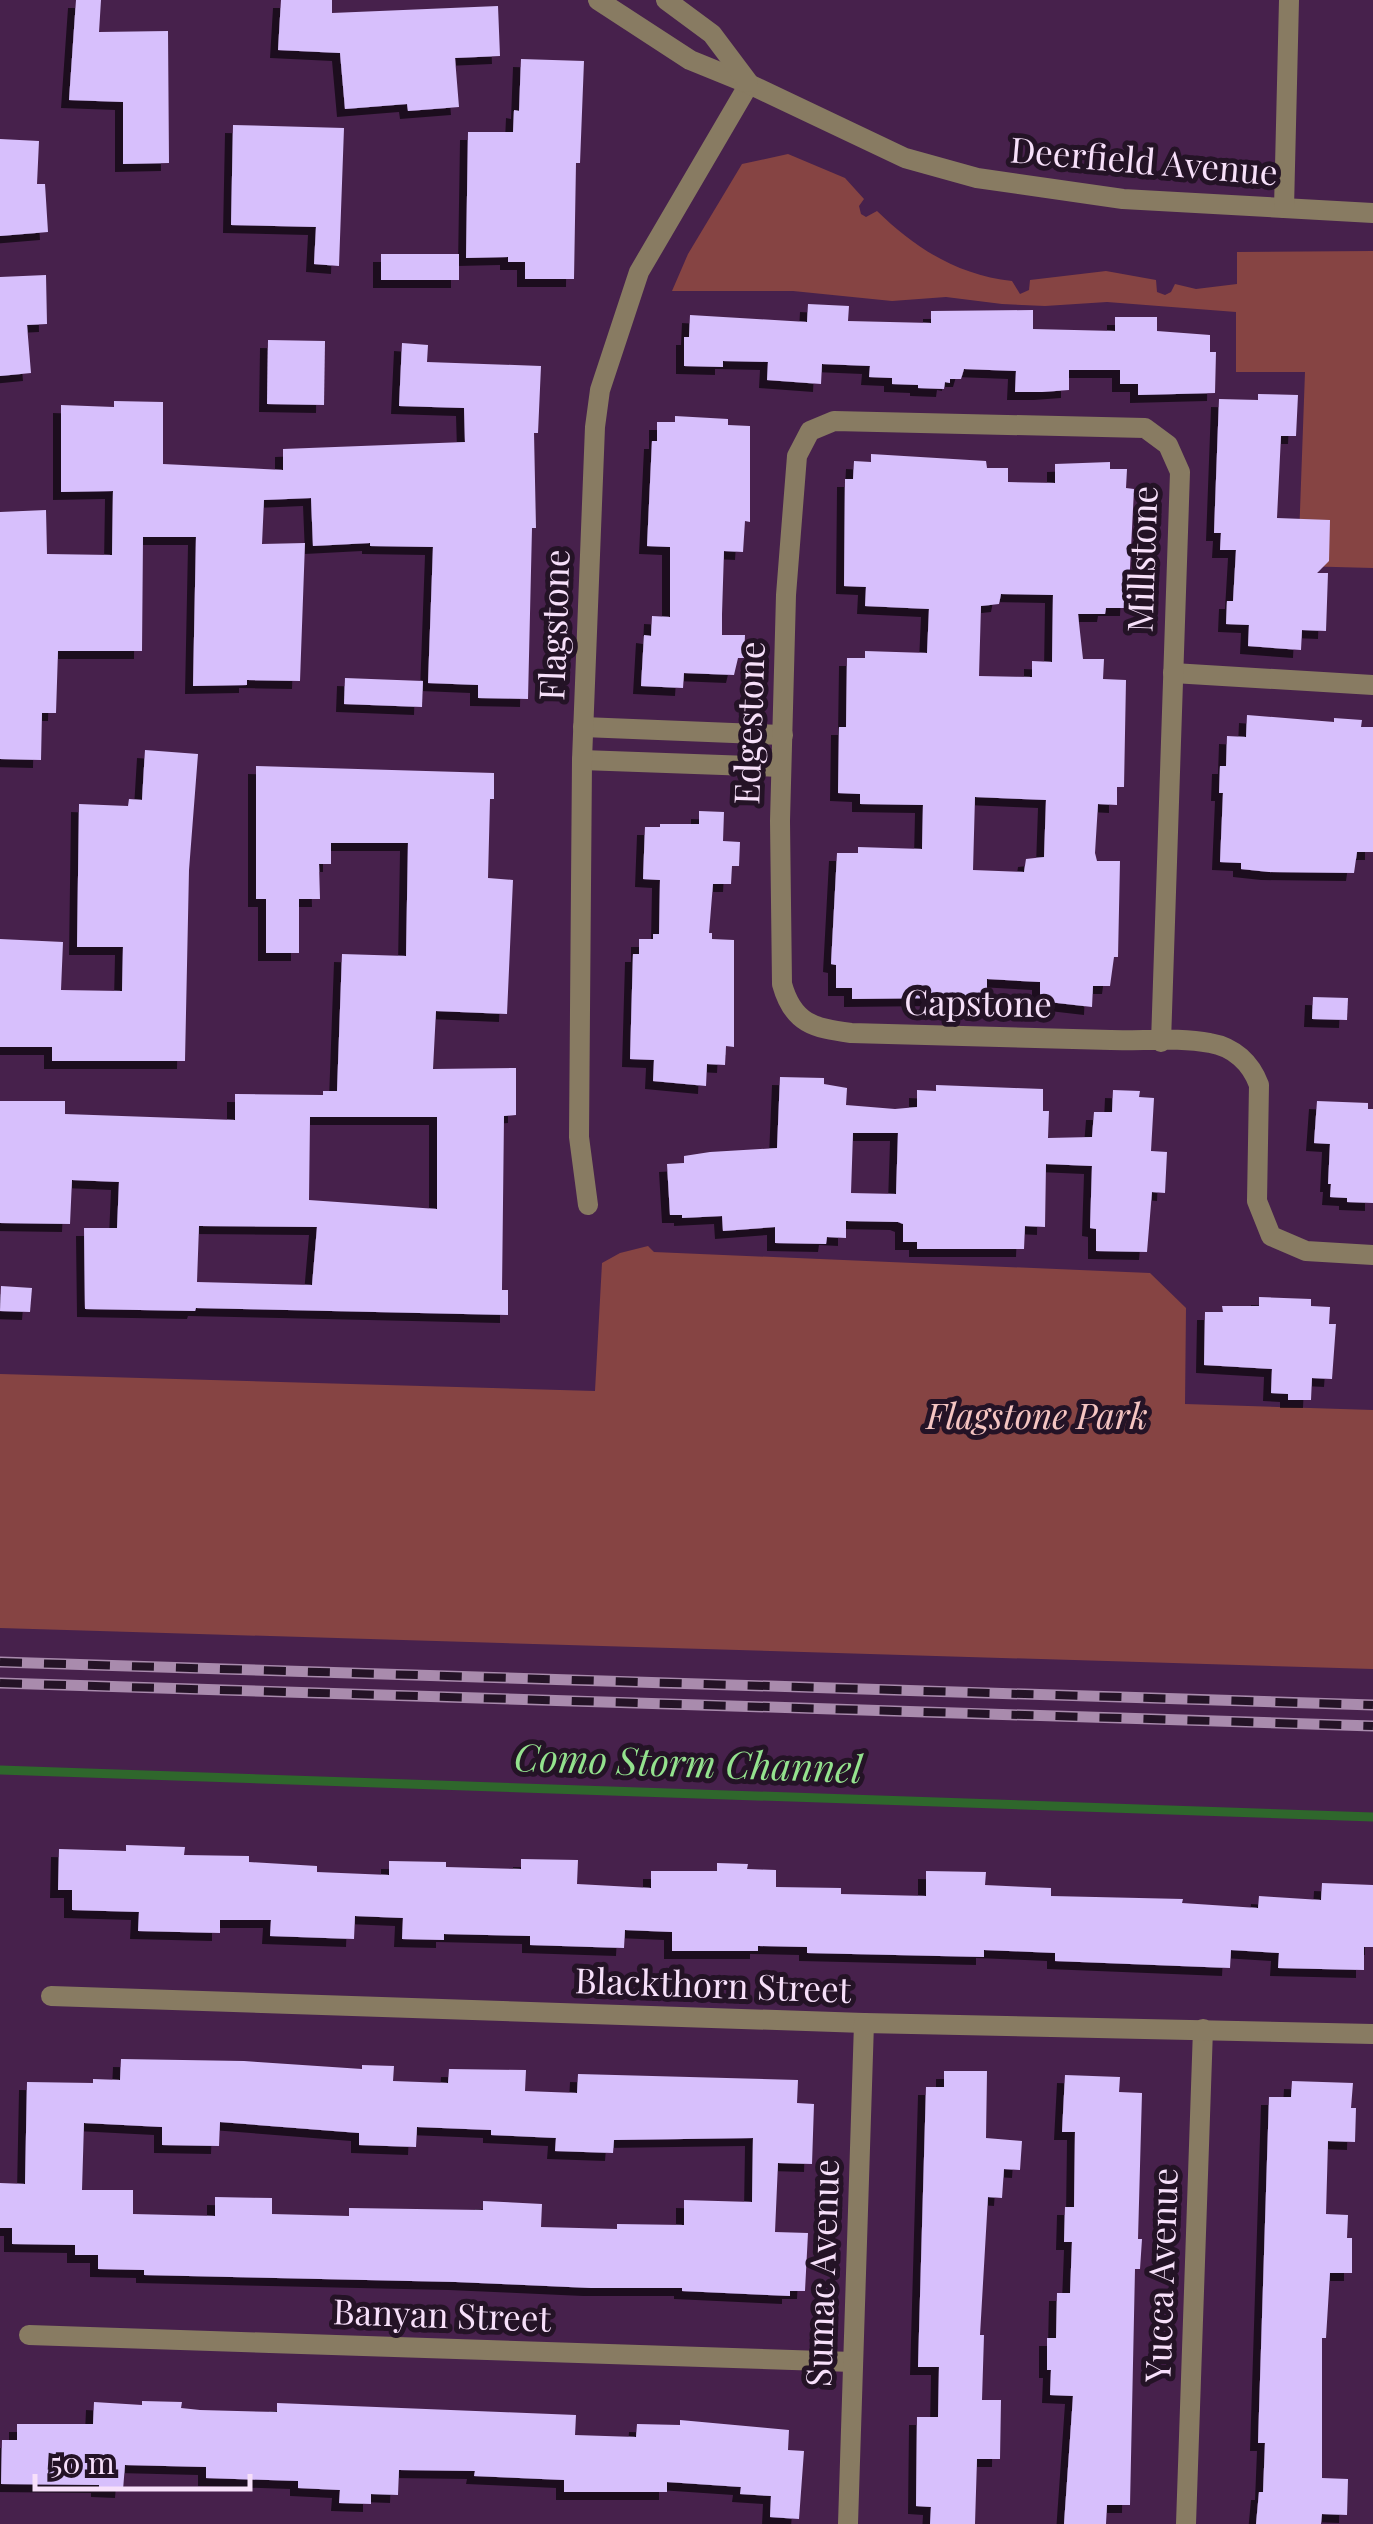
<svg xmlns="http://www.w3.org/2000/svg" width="1373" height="2524" font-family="'Playfair Display',serif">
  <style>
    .green { fill: #864443 }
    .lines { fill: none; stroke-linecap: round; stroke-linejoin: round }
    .stream { stroke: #2f672c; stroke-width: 9 }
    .building { fill: #d7bffc; fill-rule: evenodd; filter: url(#shadow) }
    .minor { stroke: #887b62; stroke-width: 20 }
    .tertiary { stroke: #887b62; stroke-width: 20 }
    .rail-casing { stroke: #a98bad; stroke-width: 11 }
    .rail { stroke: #241326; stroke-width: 8; stroke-dasharray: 22; stroke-linecap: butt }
    .labels { text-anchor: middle; stroke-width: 10; stroke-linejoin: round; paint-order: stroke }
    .street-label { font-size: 35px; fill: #f7e0fa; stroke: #241326 }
    .park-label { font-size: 35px; font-style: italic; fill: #f5c5c2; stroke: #241326 }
    .water-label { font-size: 38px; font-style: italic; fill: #94e28e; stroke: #241326 }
  </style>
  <defs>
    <filter id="shadow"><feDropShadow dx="-8" dy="8" stdDeviation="0" flood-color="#0009"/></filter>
  </defs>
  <rect width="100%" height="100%" fill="#47214c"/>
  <g class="green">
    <path d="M788,154L845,178L864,199L859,206L861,214L866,217L877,211C916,249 958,275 1012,281L1020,294L1029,290L1030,280L1106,271L1156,280L1157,292L1165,295L1171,292L1175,284L1196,289L1237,284V252L1373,251V568L1298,566L1305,372H1236V312L1107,302L1045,306L1002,304L946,297L892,301L793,291H672L688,254L742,164Z"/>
    <polygon points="648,1246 654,1252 1150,1273 1186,1308 1185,1404 1373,1410 1373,1669 0,1628 0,1374 595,1391 602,1263 620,1253"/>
  </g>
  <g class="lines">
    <polyline class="stream" points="0,1770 1373,1817"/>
  </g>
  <g class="building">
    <polygon points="76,0 101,0 99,32 168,31 169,163 123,164 123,102 69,100"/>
    <polygon points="281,0 332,0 332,13 498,6 500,56 455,58 459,107 408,111 407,104 345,109 340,53 278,50"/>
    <polygon points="521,59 584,61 580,163 576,163 574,279 525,279 525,262 508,262 508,257 466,258 468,132 513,132 514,110 519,111"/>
    <polygon points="233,125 344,128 339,266 314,264 316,227 231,225"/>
    <polygon points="0,139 39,141 37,184 45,184 48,232 0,236"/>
    <rect x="381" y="254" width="78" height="26"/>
    <polygon points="46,275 47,324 27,325 31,373 0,376 0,277"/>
    <polygon points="808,304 849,306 848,321 931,323 931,311 1033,310 1033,329 1115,331 1115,317 1157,317 1157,331 1210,335 1210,352 1216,352 1215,393 1138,395 1138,384 1120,384 1120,370 1069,370 1069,390 1042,392 1015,392 1016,371 964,369 961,379 950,379 950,383 945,382 944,389 918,388 918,385 892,384 892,378 869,377 870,366 822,364 821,384 767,380 768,362 723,361 723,367 684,366 684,337 689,337 690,315 807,322"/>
    <polygon points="268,340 325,341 324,405 267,404"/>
    <polygon points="402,343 428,345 427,362 541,366 538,433 534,433 536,528 532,528 528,699 478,698 478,685 428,683 433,547 370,546 370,543 313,546 311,498 264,500 262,544 305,543 300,681 247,680 247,685 193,686 196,537 143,537 142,651 58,651 56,713 42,713 41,760 0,759 0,512 46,510 47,554 112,555 113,491 61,492 61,405 114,407 114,401 163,402 163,464 283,470 283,449 465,442 464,408 399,406"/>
    <polygon points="1258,394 1298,395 1296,436 1281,436 1277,518 1330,520 1329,561 1317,573 1328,573 1326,631 1302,630 1301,650 1248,646 1249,625 1226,624 1227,601 1233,601 1236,550 1220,550 1221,533 1214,533 1219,399 1258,400"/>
    <polygon points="675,416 728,419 728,425 750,426 750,522 745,521 743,552 724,551 722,614 722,635 745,635 744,658 738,658 734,675 684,673 683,688 641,686 644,635 651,636 652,616 670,617 670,547 647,546 652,441 657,441 657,422 675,422"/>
    <path d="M871,454L986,461L987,468H1008V482L1055,483V464L1110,462V469H1127L1126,488L1134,489L1128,608H1106L1105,614H1078L1083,659H1104L1103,679L1126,680L1124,787H1117V805L1098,804L1095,853L1097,861H1120L1118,957H1114L1110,986H1093L1092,1007L1040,1001V982L987,979V996H968V1002H944V998L852,999V988H836V965L831,964L837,853H858V847L922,849L923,805L860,804V794L838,793L839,727H846L847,658H865V651L927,653L929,609L865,606L866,587L844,586L845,479H853L854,461L871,462ZM1001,594L1053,595L1052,662L1032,661V677L979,676L981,606L999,604ZM975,797L1046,800L1044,857L1026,859L1024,872L973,870Z"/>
    <polygon points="345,678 423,681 422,707 344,704"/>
    <polygon points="1247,715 1334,722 1334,718 1362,720 1361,727 1373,727 1373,852 1357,852 1354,873 1269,872 1241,869 1241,863 1220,862 1223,793 1219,793 1220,766 1226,766 1227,736 1246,737"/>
    <polygon points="145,750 198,754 189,870 185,1061 52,1061 52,1047 0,1047 0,939 63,942 61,990 122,991 123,947 77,947 79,804 128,806 129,799 142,800"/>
    <path d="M256,766L494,773V799H490L488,878L513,880L507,1014L436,1011L433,1069L516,1068V1115L504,1116L502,1290H508V1315L196,1308L195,1311L85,1309L84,1228H117L119,1182L72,1180L70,1224L0,1223V1101H65V1114L235,1120V1094L323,1095V1091H337L342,954L406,956L408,843H331V864H319L320,899H299V953H266V899H256ZM310,1117H437V1209L309,1200ZM199,1226L317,1227L312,1285L197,1282Z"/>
    <polygon points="699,811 724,812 723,841 740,842 739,866 732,866 731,884 713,884 709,933 712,933 712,939 734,940 734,1047 726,1046 725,1065 707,1064 706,1086 653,1081 654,1060 630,1059 633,954 639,954 639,939 653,939 653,934 659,934 660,880 643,879 645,827 660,827 660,824 699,824"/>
    <polygon points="1313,997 1348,998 1347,1020 1312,1019"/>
    <path d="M780,1077L824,1078V1084L847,1088L846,1105L895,1109L917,1107V1090L936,1091V1085L1043,1089V1111H1049L1048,1138L1092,1137L1094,1112H1112L1113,1090L1140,1091L1139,1097L1154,1098L1151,1151L1167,1152L1165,1193L1152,1192L1147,1252L1096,1251V1229L1090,1228L1092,1166L1046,1164L1045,1227L1025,1226L1024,1249H917V1242H903V1224L898,1222L846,1221V1238L827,1237L826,1244L775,1243V1227L723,1231L722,1216L682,1218V1215H670L667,1164L684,1163V1156L710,1152L777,1148ZM853,1133H898L896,1194L851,1193Z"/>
    <polygon points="1317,1101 1368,1103 1368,1109 1373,1109 1373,1203 1347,1202 1347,1198 1330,1197 1331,1184 1328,1184 1330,1144 1314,1143"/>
    <polygon points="1,1286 32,1288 30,1312 0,1311"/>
    <polygon points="1259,1297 1311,1299 1311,1306 1330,1307 1329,1324 1336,1324 1332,1379 1312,1378 1311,1400 1288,1400 1288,1394 1271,1393 1272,1369 1204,1365 1205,1312 1223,1312 1222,1306 1259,1306"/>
    <polygon points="126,1845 185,1847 184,1855 249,1856 249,1862 317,1866 317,1872 389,1875 389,1861 446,1862 446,1867 521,1869 521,1859 578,1860 577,1884 651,1888 651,1871 717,1871 717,1863 748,1864 747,1869 776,1870 776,1887 841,1888 841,1894 926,1896 926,1871 986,1872 985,1885 1051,1888 1051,1896 1183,1899 1182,1903 1258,1908 1259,1896 1321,1900 1322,1883 1373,1885 1373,1947 1364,1947 1364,1970 1278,1968 1279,1953 1231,1950 1230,1968 1055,1961 1055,1953 984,1950 984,1957 807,1953 807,1947 758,1946 758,1951 672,1951 672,1932 625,1930 624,1948 530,1945 530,1936 444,1934 444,1940 402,1939 403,1918 355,1916 354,1939 270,1936 271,1920 220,1920 220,1933 138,1931 139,1912 72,1910 72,1890 58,1890 59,1849 126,1851"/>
    <path d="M121,2059L244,2061L362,2069V2065L394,2066L393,2081L448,2083L449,2069L526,2070L525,2091L577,2093L578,2074L798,2080L797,2103L814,2104L812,2164L778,2163L775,2232L808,2233L805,2291H790V2296L682,2291V2288H591L456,2282L144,2275V2270L98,2269V2255H75V2245L12,2244V2228H0V2183L25,2184L27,2082L93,2083V2079L120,2080ZM220,2122L359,2133V2145L416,2147L417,2127L491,2130V2135L556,2138L555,2151L613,2153L614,2140L753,2138L752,2202L684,2200V2225L617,2224V2229L541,2227L542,2204L483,2201V2210L349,2208V2216L272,2214V2198L215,2197V2216L133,2214V2190H82L84,2123L162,2127V2145L219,2146Z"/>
    <polygon points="944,2071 987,2071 986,2138 1022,2141 1020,2170 1004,2169 1002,2198 988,2197 980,2335 984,2335 982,2400 1001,2400 1000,2459 977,2459 975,2524 930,2524 931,2507 916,2506 917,2417 938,2417 939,2367 918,2367 926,2087 944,2087"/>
    <polygon points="1065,2075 1120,2077 1119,2092 1142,2093 1138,2239 1142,2239 1140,2269 1135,2269 1130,2505 1107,2505 1106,2524 1064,2524 1073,2396 1050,2395 1051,2370 1047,2370 1047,2338 1056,2338 1057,2293 1070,2293 1072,2242 1064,2242 1065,2207 1074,2207 1075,2132 1062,2132"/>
    <polygon points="1292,2081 1353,2083 1351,2108 1356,2108 1355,2142 1328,2141 1326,2214 1348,2215 1347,2238 1352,2238 1352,2273 1330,2273 1326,2338 1322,2338 1322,2478 1348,2479 1347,2515 1322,2514 1321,2524 1256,2524 1259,2492 1263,2492 1265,2443 1258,2443 1269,2097 1291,2097"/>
    <polygon points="142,2401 182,2402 181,2408 200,2410 277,2412 277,2403 576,2415 575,2435 636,2437 637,2424 680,2425 680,2420 789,2430 788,2450 804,2451 799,2519 770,2517 771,2496 740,2494 741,2487 667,2482 667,2492 564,2492 564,2480 474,2476 475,2471 399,2470 398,2495 371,2494 371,2504 339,2503 340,2490 298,2488 298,2481 206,2478 206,2467 125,2465 123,2490 99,2489 99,2485 1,2484 2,2440 17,2440 17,2424 93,2424 94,2402 142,2405"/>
  </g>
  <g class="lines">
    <g class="minor">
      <polyline points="1173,673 1373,685"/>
      <polyline points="583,727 783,735"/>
      <polyline points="582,760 781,767"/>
      <path d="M1161,1042L1180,472L1168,445L1145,428L834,421L810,431L797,456L786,595L780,821L782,984C793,1024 814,1028 851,1033C938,1036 1024,1037 1111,1040C1143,1041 1179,1037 1210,1043C1234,1047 1251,1063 1259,1085L1257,1201L1271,1236L1306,1251L1373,1255"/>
      <polyline points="588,1205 579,1137 582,760 595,427 600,390 639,272 749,84"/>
      <polyline points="51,1996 864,2023"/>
      <polyline points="29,2335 853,2362"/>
      <polyline points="1186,2524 1203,2029"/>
    </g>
    <g class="tertiary">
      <polyline points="598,0 690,60 749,84 905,158 977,178 1123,199 1373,213"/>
      <polyline points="666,0 712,34 748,82"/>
      <polyline points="1284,208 1289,0"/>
      <polyline points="848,2524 864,2023 1373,2034"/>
    </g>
    <g class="rail-casing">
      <g id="rail">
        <polyline points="0,1662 1373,1705"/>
        <polyline points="0,1683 1373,1726"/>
      </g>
    </g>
    <use href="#rail" class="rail"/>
  </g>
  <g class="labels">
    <g class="street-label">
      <text transform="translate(1144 162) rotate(5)" y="12">Deerfield Avenue</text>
      <text transform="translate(1143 559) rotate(-88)" y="12">Millstone</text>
      <text transform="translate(555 625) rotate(-88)" y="12">Flagstone</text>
      <text transform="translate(750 723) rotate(-88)" y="12">Edgestone</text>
      <text transform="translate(978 1004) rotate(1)" y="12">Capstone</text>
      <text transform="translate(713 1986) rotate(2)" y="12">Blackthorn Street</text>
      <text transform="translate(823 2273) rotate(-88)" y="12">Sumac Avenue</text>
      <text transform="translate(1162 2275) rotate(-88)" y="12">Yucca Avenue</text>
      <text transform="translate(442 2316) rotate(2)" y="12">Banyan Street</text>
    </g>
    <g class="park-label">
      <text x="1037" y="1429">Flagstone Park</text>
    </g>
    <g class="water-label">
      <text transform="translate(688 1764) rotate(2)" y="13">Como Storm Channel</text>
    </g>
  </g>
  <path d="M35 2474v15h215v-15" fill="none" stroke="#f7e0fa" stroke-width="5"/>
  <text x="50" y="2474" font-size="30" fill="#f7e0fa" stroke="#241326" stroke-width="8" paint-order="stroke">50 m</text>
</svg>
